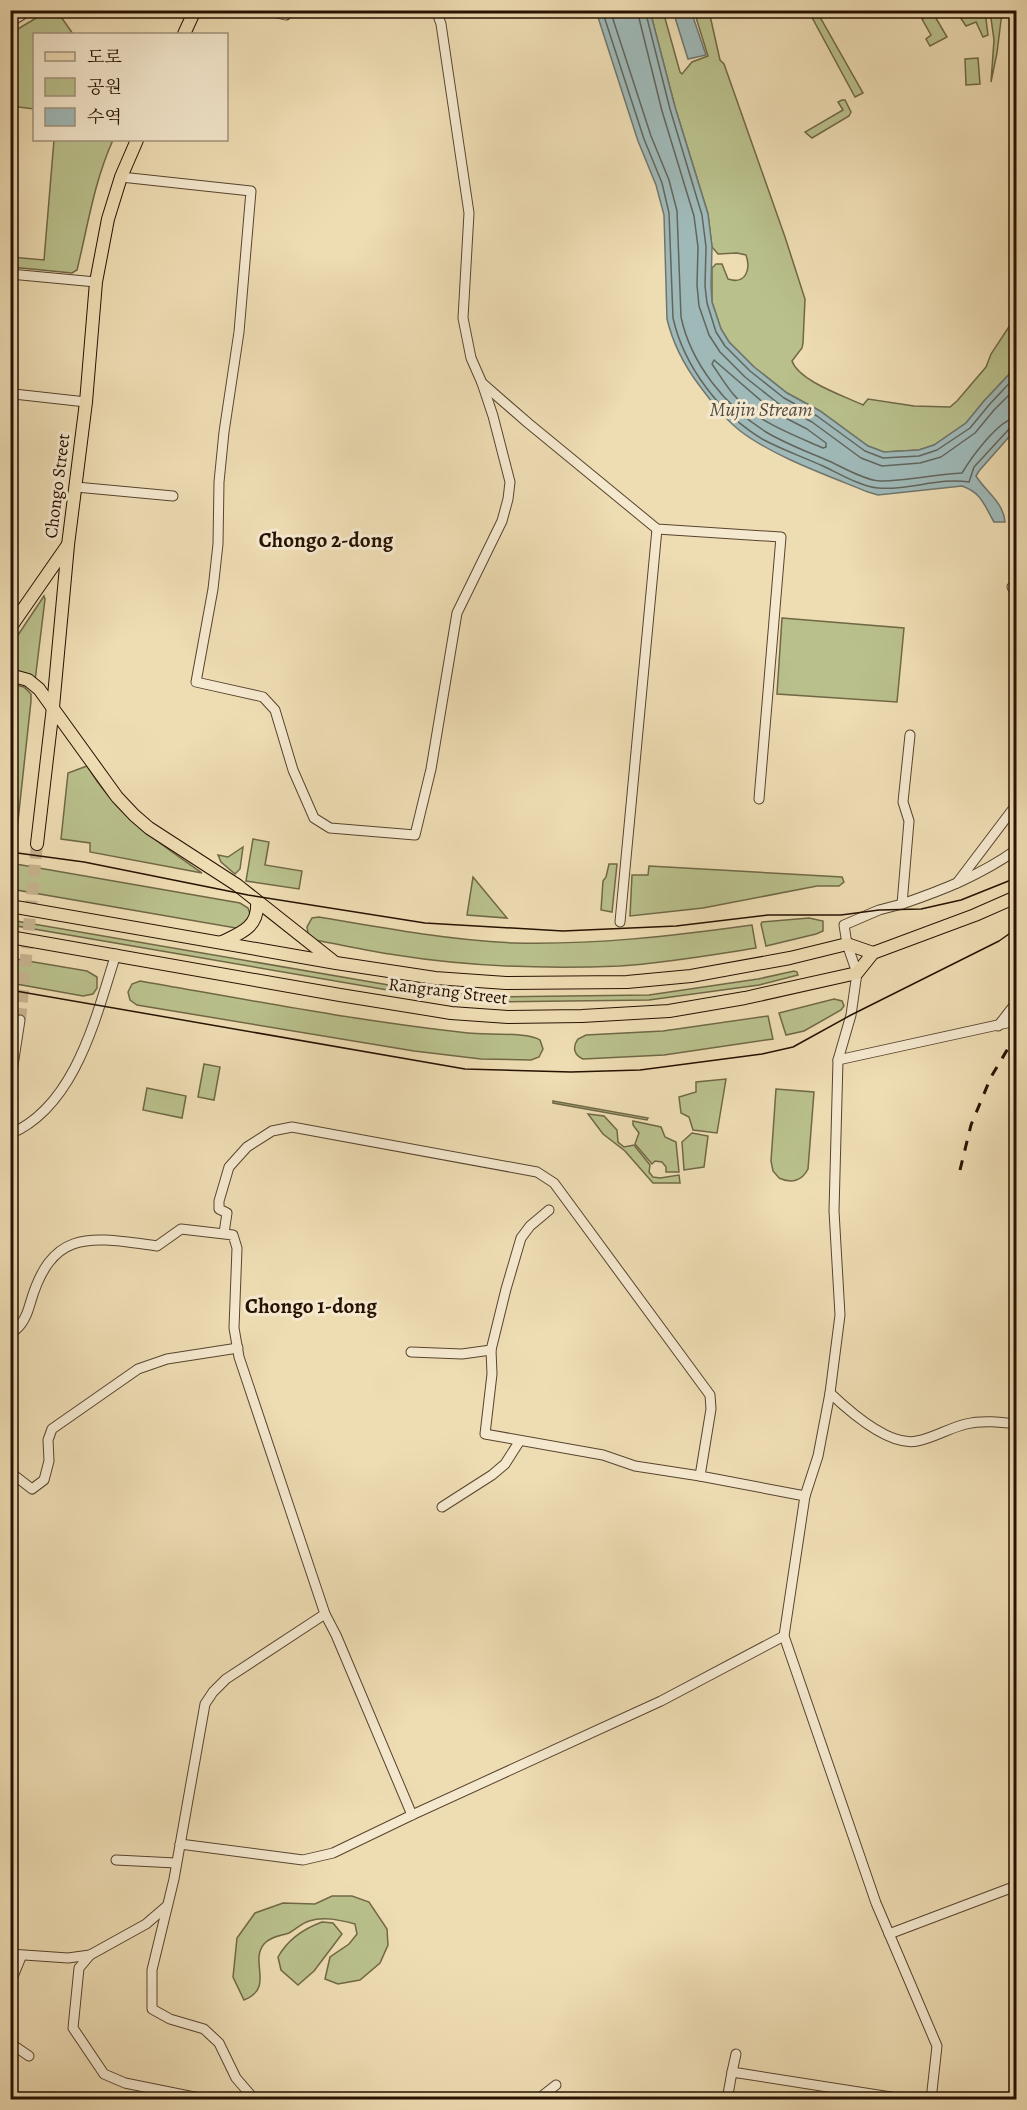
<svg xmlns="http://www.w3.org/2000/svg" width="1027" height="2110" font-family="Alegreya,'Noto Serif KR',serif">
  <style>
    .green { fill: #b9c08c; stroke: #706846; stroke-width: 1.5 }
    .water { fill: #9fb9b8; stroke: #6f766f; stroke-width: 1.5 }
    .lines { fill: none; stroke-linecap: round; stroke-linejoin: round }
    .shore { stroke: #62655c; stroke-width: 1.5 }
    .major-tunnel { stroke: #c6b38f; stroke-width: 12; stroke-dasharray: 12 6; stroke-linecap: butt }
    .minor-casing { stroke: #58442e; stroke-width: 11 }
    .major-casing { stroke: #261101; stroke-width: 14 }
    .minor { stroke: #f4e8ce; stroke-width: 9 }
    .major { stroke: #eedcb3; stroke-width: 12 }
    .tram { stroke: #261101; stroke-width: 1.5 }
    .rail { stroke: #261101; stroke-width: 3; stroke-dasharray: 10 10; stroke-linecap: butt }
    .labels { text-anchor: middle; stroke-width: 6; stroke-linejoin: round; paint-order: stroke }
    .street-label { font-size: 18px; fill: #261101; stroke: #f4e8ce }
    .water-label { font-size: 20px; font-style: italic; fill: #504c41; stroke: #f4e8ce }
    .quarter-label { font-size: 21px; font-weight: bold; fill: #261101; stroke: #f4e8ce }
  </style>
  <rect width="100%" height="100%" fill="#eedcb3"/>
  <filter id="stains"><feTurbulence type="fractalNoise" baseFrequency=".00333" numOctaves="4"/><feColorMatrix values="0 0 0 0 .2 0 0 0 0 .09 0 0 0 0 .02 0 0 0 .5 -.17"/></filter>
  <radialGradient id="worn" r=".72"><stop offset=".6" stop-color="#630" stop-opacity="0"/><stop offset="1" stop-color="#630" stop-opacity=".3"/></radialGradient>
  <g class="green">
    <polygon points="808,10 832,11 820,17 863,93 855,97"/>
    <polygon points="48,11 57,11 73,34 34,34 34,109 11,106 11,33"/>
    <path d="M650,11H663L680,72L682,74L692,62L708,56L694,11H709L720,60L724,64L785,237L805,299L803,343L802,348L792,361C799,381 844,396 863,405L868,399L914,406L950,407L957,401L986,367L991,354L1016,316V367L984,401L966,423L934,445L919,450L884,452L868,446L820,411L787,393L754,367L729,342L721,329L712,302V268L716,264H722L728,279C746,285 751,269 746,255L737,253L718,254L712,247L708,214L675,107Z"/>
    <polygon points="956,11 985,11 988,35 983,37 976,22 966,26"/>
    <polygon points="990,11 1002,12 997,53 991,82 994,40"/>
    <polygon points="933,13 947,37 930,46 926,39 931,35 922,19"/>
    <polygon points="978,58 980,84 966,85 965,59"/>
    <polygon points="842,100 845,100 851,112 849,116 812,138 805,132 843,110 838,102"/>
    <path d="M54,140H113C94,182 88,225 77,270L72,273L11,267V257L44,260Z"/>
    <polygon points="44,596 45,599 35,681 11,672 10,647"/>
    <polygon points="782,618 904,628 897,702 777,694"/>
    <polygon points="11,684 24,687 31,694 31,701 17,830 10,828"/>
    <path d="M87,766C118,817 155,840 202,873L90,852V843L61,839L68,773Z"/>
    <polygon points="253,839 269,842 265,865 302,871 299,889 246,881"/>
    <polygon points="243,847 240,869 235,874 221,862 218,855 228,857"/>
    <polygon points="10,863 240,903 248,908 251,917 242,927 236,928 11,889"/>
    <polygon points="609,864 617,864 612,912 601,910 603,881 606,877"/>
    <polygon points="649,866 842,877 844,882 839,886 817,886 703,908 630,916 632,875 648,875"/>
    <polygon points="473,877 507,918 467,915"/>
    <path d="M319,917C383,928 449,940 514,943C594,945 673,936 752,925L756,948C711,955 665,963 620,966C545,969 470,967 396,955C369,951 342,945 315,940L308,934L307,927L312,918Z"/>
    <polygon points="809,918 823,921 823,931 816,934 766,946 761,924 762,922"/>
    <polygon points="10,920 412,989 496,997 649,995 758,979 794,971 797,972 798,975 759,985 649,1000 496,1002 411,994 11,925"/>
    <polygon points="10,958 87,971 97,977 97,988 93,994 83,996 11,983"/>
    <path d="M140,981C249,1000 358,1021 468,1033C485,1035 529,1032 540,1040L543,1049L539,1057L531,1060L481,1059L414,1051L137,1005L130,1000L128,992L132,984Z"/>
    <polygon points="834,999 842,1001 844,1006 841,1010 804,1031 786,1035 779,1013"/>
    <path d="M768,1016L773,1039L664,1055L583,1059C574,1055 572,1047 578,1039L586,1035L663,1031Z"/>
    <polygon points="204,1064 220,1067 214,1100 198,1097"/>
    <polygon points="726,1079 717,1133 693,1130 689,1117 681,1113 679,1097 696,1092 696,1082"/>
    <polygon points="147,1088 186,1096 182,1118 143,1110"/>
    <path d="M776,1089L814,1092L808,1169C802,1181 791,1184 779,1178L773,1171L771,1161Z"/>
    <polygon points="553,1101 648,1118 647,1120 553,1103"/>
    <polygon points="588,1114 604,1116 617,1130 618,1142 624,1147 634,1145 650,1165 649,1172 653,1177 660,1178 679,1175 680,1183 653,1183 625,1151 603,1134"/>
    <polygon points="633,1121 661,1127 665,1137 676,1142 679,1172 666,1172 666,1167 662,1162 655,1161 652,1164 635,1144 639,1133 633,1125"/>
    <polygon points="692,1133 708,1136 704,1167 684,1170 682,1142"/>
    <path d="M332,1896H352L369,1902L387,1929L388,1945L380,1963L360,1980L338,1984L325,1979L330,1957L349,1944L357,1934L355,1924C340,1920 324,1916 309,1921C302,1923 296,1929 289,1933C281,1936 271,1936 264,1944C249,1962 275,1988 244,2000L233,1977L237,1938L255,1913L283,1903L315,1904Z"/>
    <path d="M322,1922L333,1923L342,1934L314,1971L298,1985L281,1970L278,1957C288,1939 303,1929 322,1922Z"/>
  </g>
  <g class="water">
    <path d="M596,11H650L675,107L708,214L712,247L711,286L712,302L721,329L729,342L754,367L787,393L820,411L868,446L884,452L919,450L934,445L966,423L984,401L1016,367V429L979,471L976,476C986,492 1004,503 1005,522H994C984,505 982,493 962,486L878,495L868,492C829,476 772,456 739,430C723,417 711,401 699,385C684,365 673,344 667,319L664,215L656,185L638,141Z"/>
    <polygon points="673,11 691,11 706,55 688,59"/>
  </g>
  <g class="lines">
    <g class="shore">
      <path d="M602,10L644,139L662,183L669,213L673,318C684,367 721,415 764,440C783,450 803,457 823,466C838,473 862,487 878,488C908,491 939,477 969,482L974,467L1010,428L1016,426"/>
      <path d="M610,10L651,136L669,180L677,211L681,317C691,364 726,407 766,432C786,444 808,452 829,461C842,467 866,481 880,481C907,481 935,474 962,473C971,458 999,419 1016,418"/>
      <polyline points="637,10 662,111 694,216 698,247 697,285 699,306 709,335 720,352 745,377 779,404 812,422 861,458 882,466 920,463 941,457 975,433 994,410 1016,388"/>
      <polyline points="645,10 670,109 702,215 706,247 705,286 707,303 716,332 725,346 750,371 784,398 817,416 865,451 883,458 919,456 937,450 970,428 989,405 1016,376"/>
      <path d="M714,360L774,412L807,429L826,443V447L823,448C791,434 757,422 734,395C726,386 719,374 712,364Z"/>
    </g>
    <polyline class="major-tunnel" points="20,1020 37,844"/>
    <g class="minor-casing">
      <g id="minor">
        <polyline points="263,10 286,15"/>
        <polyline points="436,10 441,24 469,213 463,318 471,358 482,383 528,423 657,529 781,537 759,799"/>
        <polyline points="10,22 30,10"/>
        <polyline points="121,177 251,191 239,332 224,432 219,482 218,544 213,589 196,682 263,697 275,710 293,770 314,818 330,828 415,835 431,769 457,613 502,521 508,499 510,482 493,416 482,383"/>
        <polyline points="10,274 96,282"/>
        <polyline points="10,391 14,394 86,402"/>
        <polyline points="76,487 173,496"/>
        <polyline points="1012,587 1016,587"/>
        <polyline points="910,735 903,802 909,821 902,904 879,910 844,925 847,944 857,973 851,1015 838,1060 834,1211 840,1315 830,1393 818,1456 805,1496 784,1636 876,1903 937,2046 931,2100"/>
        <polyline points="957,883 1016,805"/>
        <path d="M902,904C943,890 981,875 1016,850"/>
        <polyline points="620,922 657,529"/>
        <polyline points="998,1026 1016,1003"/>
        <polyline points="838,1060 1016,1021"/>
        <polyline points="10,1085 20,1020"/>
        <path d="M10,1134C76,1106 96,1016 116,954"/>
        <polyline points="549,1210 530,1226 521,1238 506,1289 491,1350 492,1374 485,1434 603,1455 635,1466 700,1476"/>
        <polyline points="224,1233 227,1213 219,1209 219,1201 229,1167 247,1147 272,1131 292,1127 537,1172 554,1183 710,1395 711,1409 700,1476 805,1496"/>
        <path d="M10,1333C22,1328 27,1315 30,1304C52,1227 91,1237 157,1246L181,1229L233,1235L237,1248L234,1328L239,1357L325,1614L226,1679L213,1692L205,1704L174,1879L152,1970V2009L170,2019L204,2029L219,2043L236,2078L255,2100"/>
        <polyline points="411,1352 462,1354 491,1350"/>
        <path d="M830,1393C849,1411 889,1447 917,1441C934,1438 949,1428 966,1424C982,1420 1000,1422 1016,1424"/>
        <polyline points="10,1472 32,1489 44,1480 49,1461 48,1440 52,1429 138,1369 167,1359 238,1348"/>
        <polyline points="442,1507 492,1475 505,1464 519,1442"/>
        <polyline points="325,1614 336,1635 412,1815 661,1701 784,1636"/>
        <polyline points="180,1844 303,1860 333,1853 412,1815"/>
        <polyline points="116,1860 176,1863"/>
        <polyline points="167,1906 146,1924 90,1955 79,1968 73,2028 104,2074 125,2083 209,2100"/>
        <polyline points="889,1934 1016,1886"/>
        <polyline points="10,1954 68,1958 90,1955"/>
        <polyline points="10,1984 21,1957"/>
        <polyline points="10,2043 29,2056"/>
        <polyline points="732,2072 736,2054"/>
        <polyline points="541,2100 542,2096 556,2085"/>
        <polyline points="727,2100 732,2072 910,2100"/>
      </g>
    </g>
    <g class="major-casing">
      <g id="major">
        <polyline points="184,34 195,10"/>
        <polyline points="10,628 67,546"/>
        <polyline points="10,675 28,680 39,689 117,797 134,815 149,828 237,885 333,961"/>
        <polyline points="37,844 53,707 68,545 86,402 96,282 108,219 121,177 137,140"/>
        <polyline points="10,906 336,963 435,978 506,983 627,982 691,976 790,958 847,944 873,953"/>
        <polyline points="10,937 340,995 451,1013 508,1017 582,1016 669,1011 745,998 857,973 873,953 975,915 1016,897"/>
        <path d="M222,942C241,933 259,927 257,902"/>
      </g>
    </g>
    <use href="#minor" class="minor"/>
    <use href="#major" class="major"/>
    <g class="tram">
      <polyline points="10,852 84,862 248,895 425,923 563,931 676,926 768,915 841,915 879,910 921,909 961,900 1016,878"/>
      <polyline points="10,990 465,1069 571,1072 640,1070 762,1054 793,1047 851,1015 999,941 1016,929"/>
    </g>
    <polyline class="rail" points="960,1170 971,1125 991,1077 1016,1035"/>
  </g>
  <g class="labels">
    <g class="street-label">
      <text transform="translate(57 486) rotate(-83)" y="6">Chongo Street</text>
      <text transform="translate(448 991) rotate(7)" y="6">Rangrang Street</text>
    </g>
    <g class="water-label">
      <text x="761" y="416">Mujin Stream</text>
    </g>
    <g class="quarter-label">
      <text x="326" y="547">Chongo 2-dong</text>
      <text x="311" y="1313">Chongo 1-dong</text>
    </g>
  </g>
  <rect width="1027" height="2110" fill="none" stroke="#eedcb3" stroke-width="36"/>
  <rect x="12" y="12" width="1003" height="2086" fill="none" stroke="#261101" stroke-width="3"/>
  <rect x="18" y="18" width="991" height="2074" fill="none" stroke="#261101" stroke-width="1.5"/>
  <rect x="33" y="33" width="195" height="108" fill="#f4e8ce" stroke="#a2927c" stroke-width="1.5"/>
  <rect x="45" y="52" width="30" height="9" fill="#eedcb3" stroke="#a2927c" stroke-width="1.5"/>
  <text x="87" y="63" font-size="18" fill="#261101">도로</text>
  <rect x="45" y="78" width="30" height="18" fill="#b9c08c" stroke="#a2927c" stroke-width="1.5"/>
  <text x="87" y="93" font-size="18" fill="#261101">공원</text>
  <rect x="45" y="108" width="30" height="18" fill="#9fb9b8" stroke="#a2927c" stroke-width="1.5"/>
  <text x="87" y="123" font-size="18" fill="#261101">수역</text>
  <rect width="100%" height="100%" filter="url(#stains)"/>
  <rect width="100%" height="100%" fill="url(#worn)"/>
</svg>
